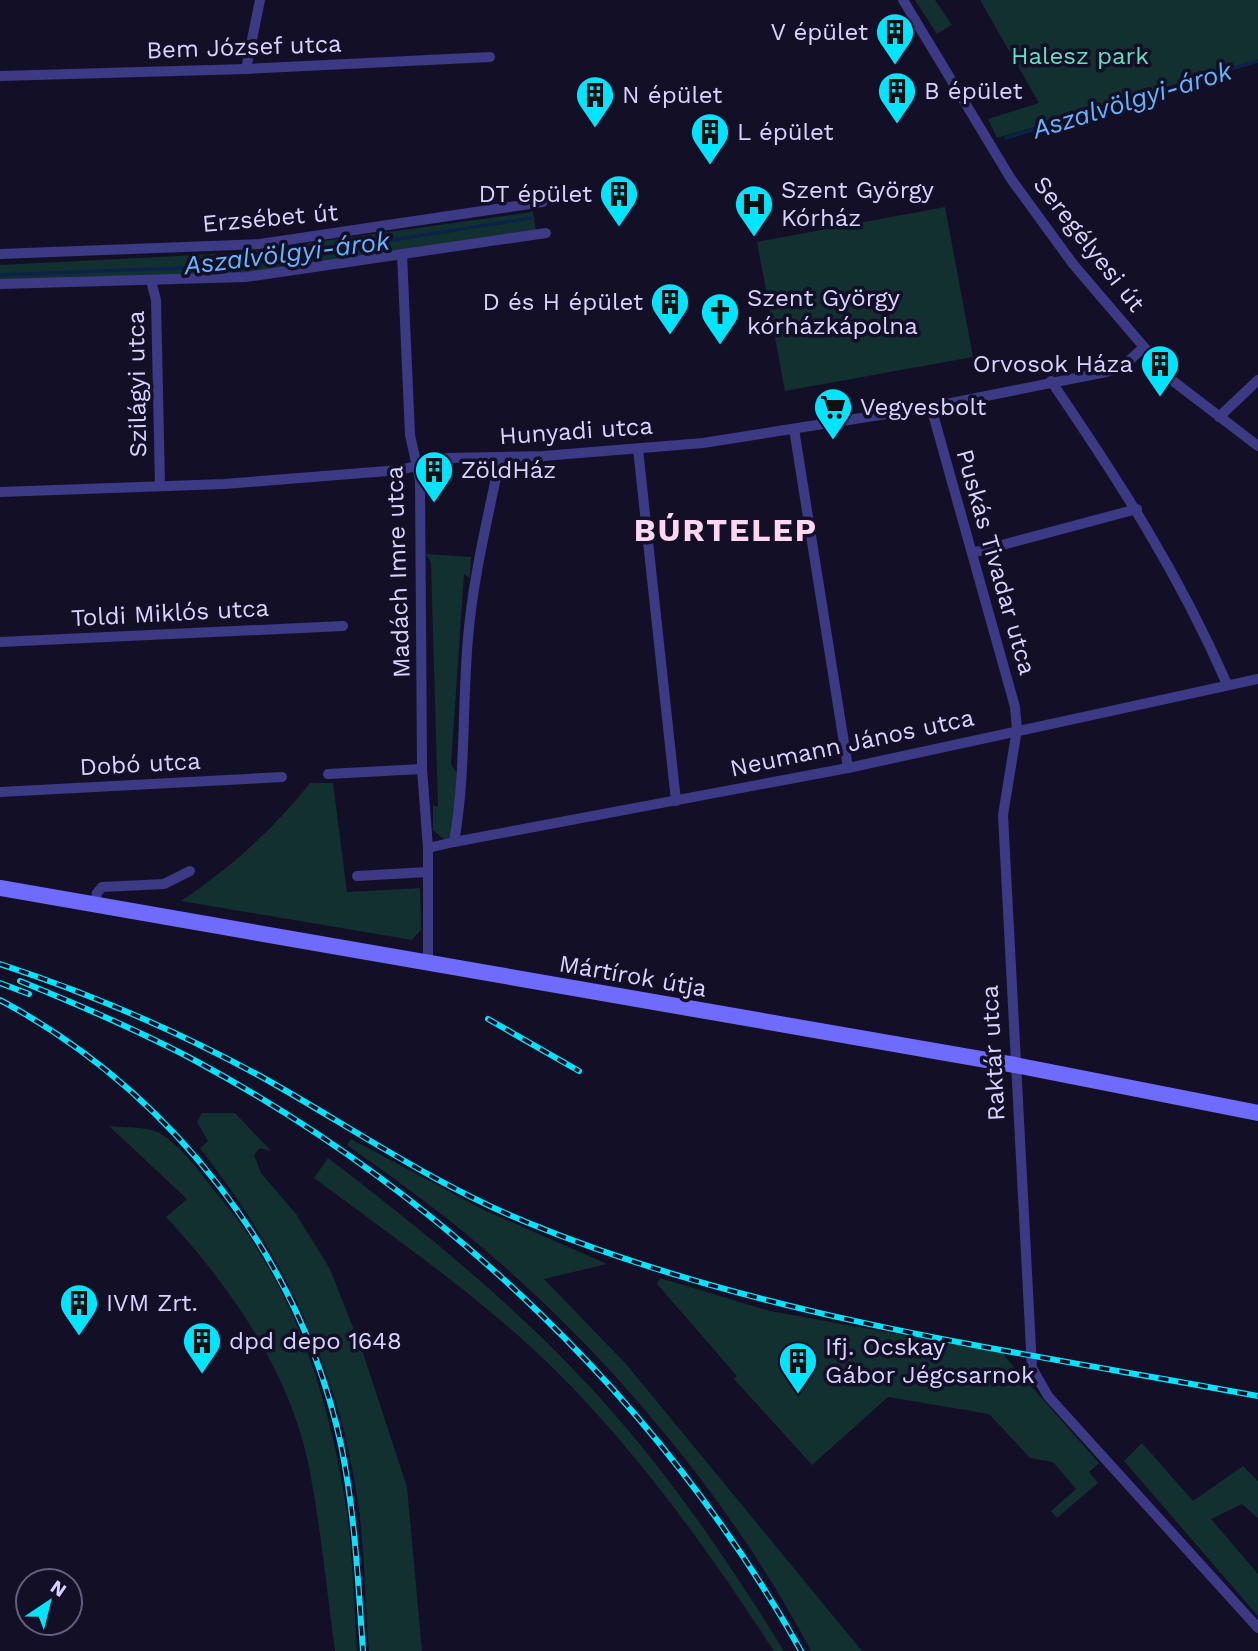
<svg xmlns="http://www.w3.org/2000/svg" width="1258" height="1651" font-family="'Work Sans',sans-serif">
  <style>
    .green { fill: #12302f }
    .lines { fill: none; stroke-linecap: round; stroke-linejoin: round }
    .stream { stroke: #0c2248; stroke-width: 3.5 }
    .street { stroke: #3d3a85; stroke-width: 10 }
    .secondary { stroke: #6f6bff; stroke-width: 16 }
    .rail-casing { stroke: #00e5ff; stroke-width: 6 }
    .rail { stroke: #130f26; stroke-width: 3.5; stroke-dasharray: 10; stroke-linecap: butt }
    .labels { text-anchor: middle; stroke-width: 7; stroke-linejoin: round; paint-order: stroke }
    .poi-label { font-size: 24px; fill: #d9d4ff; stroke: #130f26; text-anchor: start }
    .street-label { font-size: 24px; fill: #d9d4ff; stroke: #130f26 }
    .park-label { font-size: 24px; fill: #5fe0c0; stroke: #130f26 }
    .water-label { font-size: 26px; font-style: italic; fill: #62b6ff; stroke: #130f26 }
    .district-label { font-size: 32px; font-weight: bold; letter-spacing: 2px; fill: #ffd6f0; stroke: #130f26 }
  </style>
  <rect width="100%" height="100%" fill="#130f26"/>
  <g class="green">
    <polygon points="915,0 935,0 952,25 937,34"/>
    <polygon points="980,0 1258,0 1258,61 997,138 988,119 1039,103"/>
    <polygon points="945,207 973,357 785,391 757,242"/>
    <polygon points="533,212 536,231 242,276 0,284 0,265 236,253"/>
    <polygon points="426,554 471,557 470,578 464,574 451,765 457,773 459,830 446,841 433,830 433,805 438,807 431,563"/>
    <path d="M310,783H333L347,892L420,888L421,930L412,940L181,901C230,868 273,830 310,783Z"/>
    <path d="M202,1113H235L271,1151L260,1148L254,1155L261,1173L296,1214L330,1269L362,1350L407,1487L422,1651H369C365,1602 365,1551 358,1503C338,1365 284,1257 200,1148L208,1141L197,1122Z"/>
    <path d="M109,1126C123,1128 150,1126 161,1134C184,1148 202,1176 219,1196C294,1286 330,1398 347,1513C353,1558 354,1605 357,1651H335C327,1592 321,1531 310,1472C292,1375 232,1288 166,1217L187,1199Z"/>
    <path d="M351,1139L484,1210L607,1264L544,1279L626,1364L862,1651H811C736,1508 620,1368 499,1262C451,1219 399,1182 347,1145Z"/>
    <path d="M328,1158C413,1223 497,1290 572,1368C655,1453 722,1551 784,1651H774C710,1553 639,1453 555,1370C482,1298 396,1239 314,1178Z"/>
    <polygon points="660,1278 770,1311 1002,1353 1099,1463 1089,1472 1098,1483 1057,1518 1051,1511 1076,1489 1053,1462 1030,1458 989,1414 888,1397 812,1465 734,1379 737,1376 657,1284"/>
    <polygon points="1142,1443 1193,1501 1243,1466 1258,1481 1258,1518 1242,1504 1211,1519 1258,1574 1258,1616 1124,1461"/>
  </g>
  <g class="lines">
    <g class="stream">
      <polyline points="1006,138 1258,61"/>
      <polyline points="0,275 230,266 531,218"/>
    </g>
    <g class="street">
      <polyline points="903,0 1011,179 1073,264 1173,381 1258,446"/>
      <polyline points="246,69 260,0"/>
      <polyline points="0,76 246,69 490,57"/>
      <polyline points="0,254 260,244 543,202"/>
      <polyline points="402,254 410,435 420,480 422,769 428,848 428,963"/>
      <polyline points="151,281 156,300 160,486"/>
      <polyline points="0,284 246,277 546,233"/>
      <path d="M1051,381C1119,481 1178,572 1227,684"/>
      <polyline points="931,407 1015,707 1017,729 1003,815 1032,1368 1048,1396 1258,1628"/>
      <polyline points="1219,417 1258,380"/>
      <polyline points="794,429 848,768"/>
      <polyline points="638,449 676,801"/>
      <polyline points="0,492 224,484 400,470 447,458 543,456 703,443 931,407 1106,372 1121,368 1143,348"/>
      <polyline points="972,553 1137,509"/>
      <polyline points="0,642 343,626"/>
      <polyline points="328,774 422,769"/>
      <polyline points="0,792 282,777"/>
      <polyline points="454,842 848,768 1258,679"/>
      <path d="M428,848L454,842C466,775 462,706 468,638C473,577 488,518 500,458"/>
      <polyline points="357,876 428,872"/>
      <polyline points="95,904 97,893 102,887 164,884 190,871"/>
    </g>
    <polyline class="secondary" points="0,888 1015,1065 1258,1113"/>
    <g class="rail-casing">
      <g id="rail">
        <path d="M0,964C89,993 177,1031 260,1076C348,1125 431,1183 526,1222C759,1318 1011,1350 1258,1396"/>
        <path d="M20,981C79,1005 138,1030 194,1060C445,1195 661,1402 801,1651"/>
        <polyline points="0,983 29,994"/>
        <path d="M0,1000C170,1091 300,1256 341,1445C355,1513 358,1582 363,1651"/>
        <polyline points="488,1019 579,1071"/>
      </g>
    </g>
    <use href="#rail" class="rail"/>
  </g>
  <defs>
    <g id="building-pin" transform="scale(2.0125)"><path d="M0 17L-7.5 6A9.5 9.5 0 1 1 7.5 6Z" fill="#00e5ff" stroke="#130f26"/><path d="M-4-6H4V6H1V3H-1V6H-4ZM-2.5-4.3h1.7v1.8h-1.7ZM.8-4.3h1.7v1.8H.8ZM-2.5-1h1.7V.8h-1.7ZM.8-1h1.7V.8H.8Z" fill="#111"/></g>
    <g id="hospital-pin" transform="scale(2.0125)"><path d="M0 17L-7.5 6A9.5 9.5 0 1 1 7.5 6Z" fill="#00e5ff" stroke="#130f26"/><path d="M-5-5h3v3.5h4V-5h3V5h-3V1.5h-4V5h-3Z" fill="#111"/></g>
    <g id="church-pin" transform="scale(2.0125)"><path d="M0 17L-7.5 6A9.5 9.5 0 1 1 7.5 6Z" fill="#00e5ff" stroke="#130f26"/><path d="M-1.2-6h2.4v3.5h3.3v2.4h-3.3V6h-2.4V-.1h-3.3v-2.4h3.3Z" fill="#111"/></g>
    <g id="supermarket-pin" transform="scale(2.0125)"><path d="M0 17L-7.5 6A9.5 9.5 0 1 1 7.5 6Z" fill="#00e5ff" stroke="#130f26"/><path d="M-6-5.5h2.5l.6 2H6L4.5 2H-2.5L-4.4-4H-6ZM-1.5 3.2a1.3 1.3 0 1 0 .1 0ZM3 3.2a1.3 1.3 0 1 0 .1 0Z" fill="#111"/></g>
  </defs>
  <g fill-rule="evenodd">
    <use href="#building-pin" x="895" y="32"/>
    <use href="#building-pin" x="897" y="91"/>
    <use href="#building-pin" x="595" y="95"/>
    <use href="#building-pin" x="710" y="132"/>
    <use href="#building-pin" x="619" y="194"/>
    <use href="#hospital-pin" x="754" y="204"/>
    <use href="#building-pin" x="670" y="302"/>
    <use href="#church-pin" x="720" y="312"/>
    <use href="#building-pin" x="1160" y="364"/>
    <use href="#supermarket-pin" x="833" y="407"/>
    <use href="#building-pin" x="434" y="470"/>
    <use href="#building-pin" x="79" y="1303"/>
    <use href="#building-pin" x="202" y="1341"/>
    <use href="#building-pin" x="798" y="1361"/>
  </g>
  <g class="labels">
    <g class="poi-label">
      <text x="868" y="40" text-anchor="end">V épület</text>
      <text x="924" y="99">B épület</text>
      <text x="622" y="103">N épület</text>
      <text x="737" y="140">L épület</text>
      <text x="781" y="198">Szent György<tspan x="781" dy="28">Kórház</tspan></text>
      <text x="592" y="202" text-anchor="end">DT épület</text>
      <text x="747" y="306">Szent György<tspan x="747" dy="28">kórházkápolna</tspan></text>
      <text x="643" y="310" text-anchor="end">D és H épület</text>
      <text x="1133" y="372" text-anchor="end">Orvosok Háza</text>
      <text x="860" y="415">Vegyesbolt</text>
      <text x="461" y="478">ZöldHáz</text>
      <text x="106" y="1311">IVM Zrt.</text>
      <text x="229" y="1349">dpd depo 1648</text>
      <text x="825" y="1355">Ifj. Ocskay<tspan x="825" dy="28">Gábor Jégcsarnok</tspan></text>
    </g>
    <g class="street-label">
      <text transform="translate(244 47) rotate(-2)" y="8">Bem József utca</text>
      <text transform="translate(270 218) rotate(-5)" y="8">Erzsébet út</text>
      <text transform="translate(1089 244) rotate(52)" y="8">Seregélyesi út</text>
      <text transform="translate(137 384) rotate(-91)" y="8">Szilágyi utca</text>
      <text transform="translate(576 431) rotate(-4)" y="8">Hunyadi utca</text>
      <text transform="translate(996 562) rotate(74)" y="8">Puskás Tivadar utca</text>
      <text transform="translate(398 572) rotate(-92)" y="8">Madách Imre utca</text>
      <text transform="translate(170 613) rotate(-3)" y="8">Toldi Miklós utca</text>
      <text transform="translate(852 743) rotate(-12)" y="8">Neumann János utca</text>
      <text transform="translate(140 764) rotate(-3)" y="8">Dobó utca</text>
      <text transform="translate(633 976) rotate(10)" y="8">Mártírok útja</text>
      <text transform="translate(993 1053) rotate(-93)" y="8">Raktár utca</text>
    </g>
    <g class="park-label">
      <text x="1080" y="64">Halesz park</text>
    </g>
    <g class="water-label">
      <text transform="translate(1132 100) rotate(-17)" y="9">Aszalvölgyi-árok</text>
      <text transform="translate(287 253) rotate(-7)" y="9">Aszalvölgyi-árok</text>
    </g>
    <g class="district-label">
      <text x="726" y="541">BÚRTELEP</text>
    </g>
  </g>
  <g transform="translate(49 1602) rotate(35)"><circle r="33" fill="#130f26" stroke="#625e7d" stroke-width="2"/>
  <path d="M0-5L12 26L0 18L-12 26Z" fill="#00e5ff"/>
  <text y="-10" font-size="19" font-weight="bold" text-anchor="middle" fill="#d9d4ff">N</text>
  </g>
</svg>
